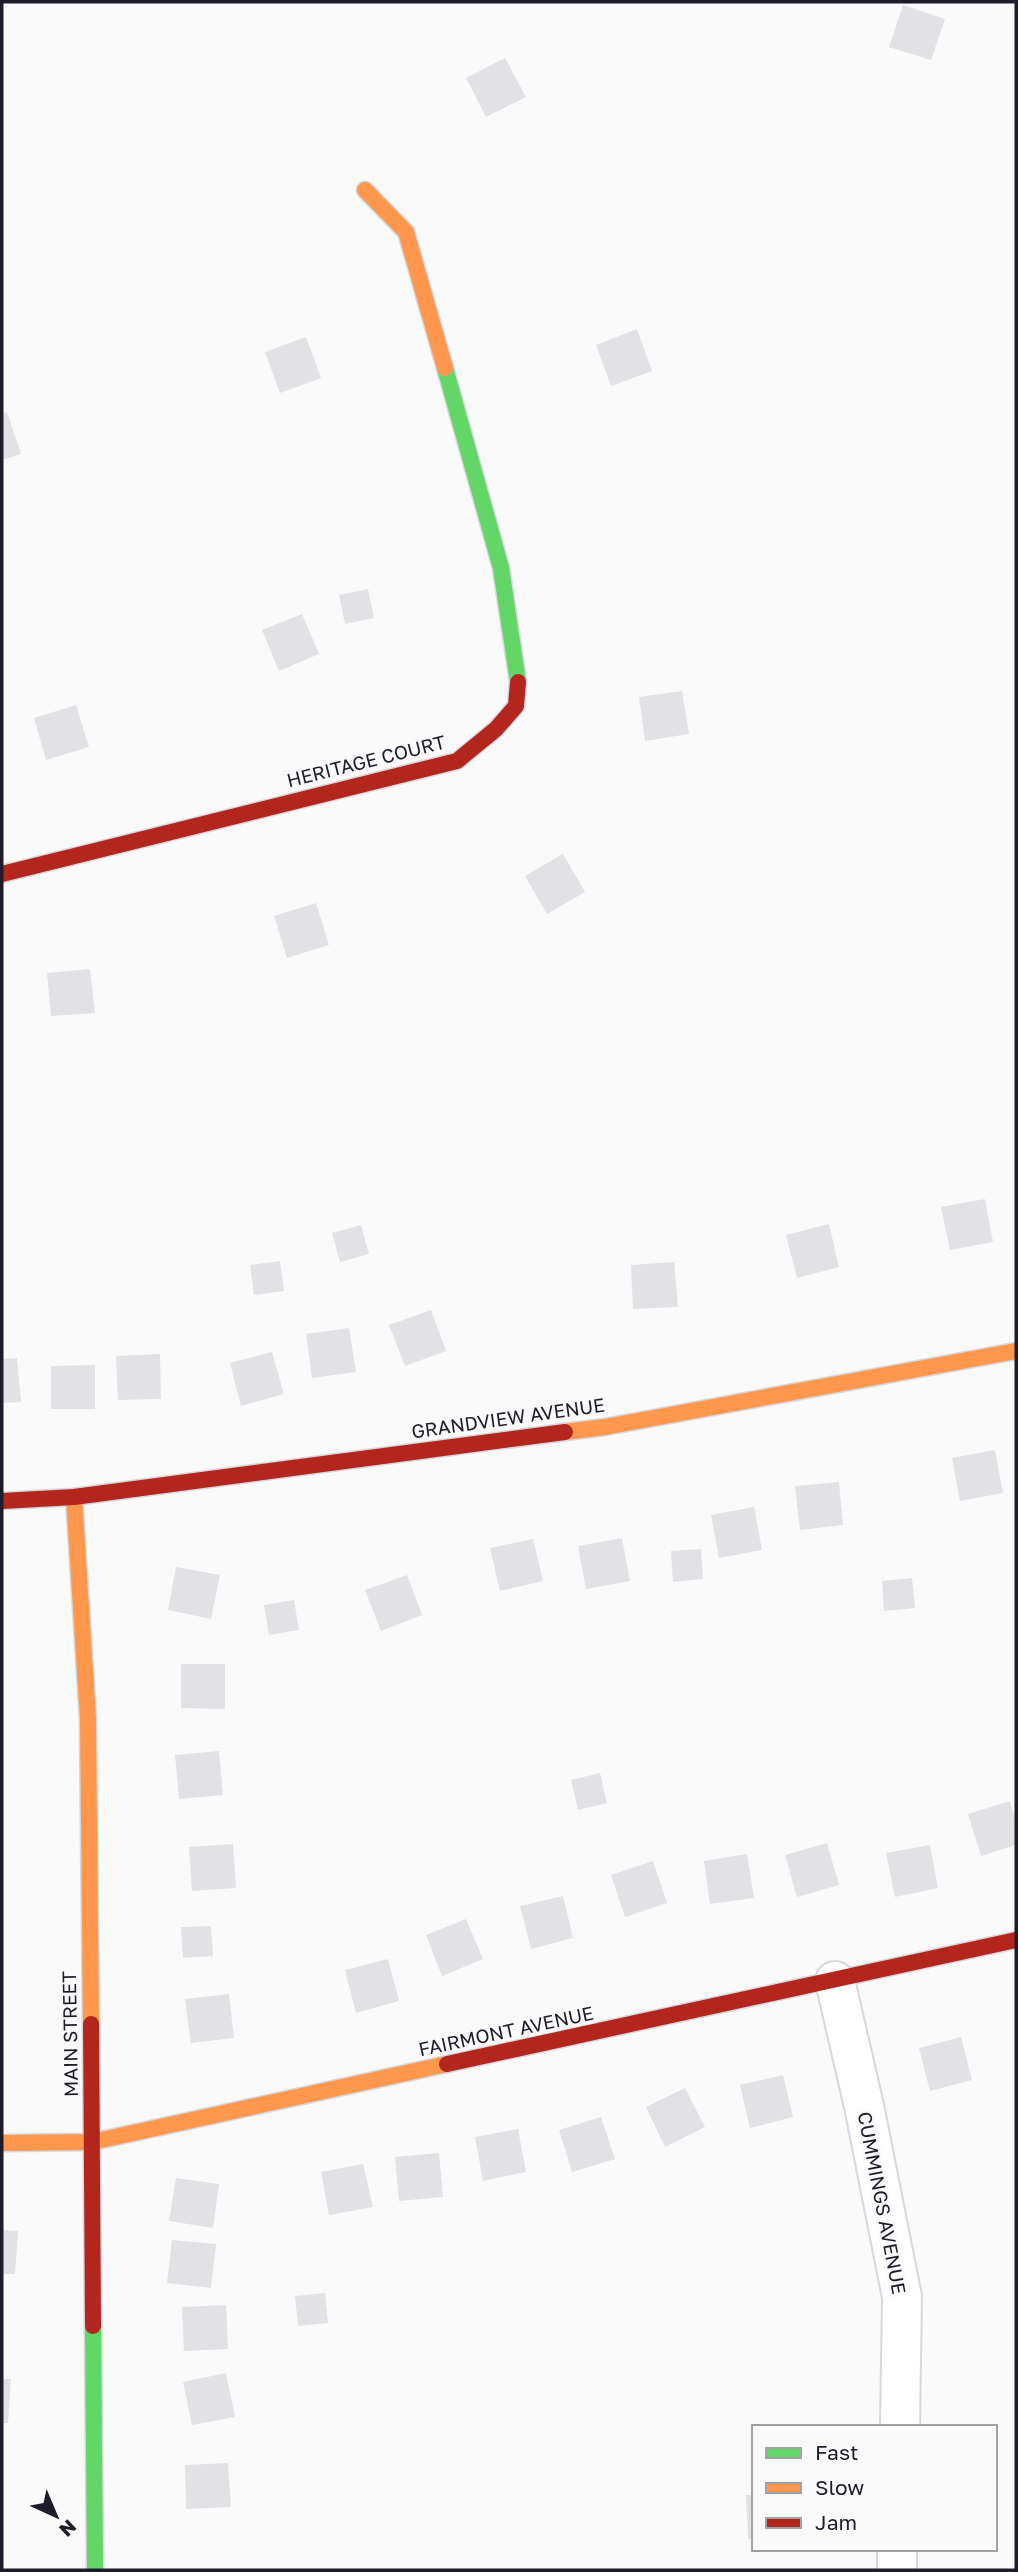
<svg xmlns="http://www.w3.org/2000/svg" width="1018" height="2572" font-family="'Golos Text',sans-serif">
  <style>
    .building { fill: #e2e2e6 }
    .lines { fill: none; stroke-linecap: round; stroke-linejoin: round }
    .street-casing { stroke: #d8d7de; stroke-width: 42 }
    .fast-casing { stroke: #d8d7de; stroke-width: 19 }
    .slow-casing { stroke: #d8d7de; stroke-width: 19 }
    .jam-casing { stroke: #d8d7de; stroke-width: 19 }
    .street { stroke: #fefefe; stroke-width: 38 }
    .fast { stroke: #63d668; stroke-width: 16 }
    .slow { stroke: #ff974d; stroke-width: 16 }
    .jam { stroke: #b3261e; stroke-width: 16 }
    .labels { text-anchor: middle; stroke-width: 7; stroke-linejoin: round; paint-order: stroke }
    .street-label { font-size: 19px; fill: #1e1c29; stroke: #fafafa }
  </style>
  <rect width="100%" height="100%" fill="#fafafa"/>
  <g class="building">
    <polygon points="903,5 945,19 931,60 889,47"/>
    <polygon points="505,58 526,97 486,117 466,78"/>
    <polygon points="637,329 652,371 611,386 596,345"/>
    <polygon points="306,337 321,378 280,393 265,352"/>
    <polygon points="7,412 21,454 2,460 2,414"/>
    <polygon points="368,589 374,618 345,624 339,595"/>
    <polygon points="302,614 319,654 279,671 262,630"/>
    <polygon points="682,691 689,734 645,741 639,697"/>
    <polygon points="76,705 89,747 46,760 34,718"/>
    <polygon points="563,854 585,892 547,914 525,876"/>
    <polygon points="316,903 329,945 287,958 274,916"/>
    <polygon points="90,969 95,1013 51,1016 47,973"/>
    <polygon points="985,1199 993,1242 950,1250 941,1207"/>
    <polygon points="829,1224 839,1267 797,1278 786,1235"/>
    <polygon points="361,1225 369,1254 340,1262 332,1233"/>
    <polygon points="280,1261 284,1291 254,1295 250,1265"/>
    <polygon points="674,1262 678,1307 633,1309 631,1265"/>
    <polygon points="431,1310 446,1351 405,1366 389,1325"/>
    <polygon points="349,1328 356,1372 312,1378 306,1334"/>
    <polygon points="272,1352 284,1394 241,1406 230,1363"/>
    <polygon points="160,1354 161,1399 118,1400 116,1356"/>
    <polygon points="17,1358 21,1402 2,1403 2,1359"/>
    <polygon points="95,1365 95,1409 51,1409 51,1366"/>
    <polygon points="995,1450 1003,1493 960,1501 952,1458"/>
    <polygon points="839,1482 843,1525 800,1530 795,1486"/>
    <polygon points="754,1507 762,1550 719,1558 711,1515"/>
    <polygon points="622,1538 630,1581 586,1589 578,1546"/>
    <polygon points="533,1539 543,1581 500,1591 490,1548"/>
    <polygon points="701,1549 703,1579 673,1582 671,1551"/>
    <polygon points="176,1567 220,1575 211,1619 168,1610"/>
    <polygon points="407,1575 422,1615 381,1631 365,1590"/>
    <polygon points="912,1578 915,1608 884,1611 882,1581"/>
    <polygon points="294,1600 299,1630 269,1635 264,1605"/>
    <polygon points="181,1664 225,1664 225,1709 181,1708"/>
    <polygon points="219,1751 223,1795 179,1799 175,1755"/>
    <polygon points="600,1773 607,1803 578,1810 571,1780"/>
    <polygon points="1010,1801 1016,1822 1016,1845 981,1856 968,1814"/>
    <polygon points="827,1843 839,1885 797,1897 785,1855"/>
    <polygon points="233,1844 236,1888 192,1891 189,1847"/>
    <polygon points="930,1845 938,1888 895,1897 886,1853"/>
    <polygon points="747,1854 754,1898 710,1904 704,1861"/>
    <polygon points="653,1861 667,1903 625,1917 611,1875"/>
    <polygon points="563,1896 573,1938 531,1949 520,1906"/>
    <polygon points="466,1919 483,1959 442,1976 426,1935"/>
    <polygon points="211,1926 213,1956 183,1958 181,1927"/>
    <polygon points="388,1959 399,2001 356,2013 345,1970"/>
    <polygon points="229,1994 234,2038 191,2043 185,1999"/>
    <polygon points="961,2037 972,2080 930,2091 919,2048"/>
    <polygon points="783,2075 793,2117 750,2128 740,2085"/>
    <polygon points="685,2088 705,2127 665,2147 646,2107"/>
    <polygon points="601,2117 615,2159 572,2172 559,2130"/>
    <polygon points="518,2129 526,2172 483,2181 475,2137"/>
    <polygon points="439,2153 443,2197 399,2201 395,2157"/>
    <polygon points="363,2164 373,2207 329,2215 321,2172"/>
    <polygon points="176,2178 219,2184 213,2228 169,2221"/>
    <polygon points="2,2230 18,2231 15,2274 2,2274"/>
    <polygon points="172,2240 216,2244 211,2288 167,2283"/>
    <polygon points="325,2293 328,2323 298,2326 295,2296"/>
    <polygon points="226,2305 228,2349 184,2351 182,2307"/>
    <polygon points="226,2373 235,2417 192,2425 183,2382"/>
    <polygon points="2,2379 11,2379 8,2423 2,2423"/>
    <polygon points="228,2463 231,2507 186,2509 185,2465"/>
    <polygon points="746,2495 754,2495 754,2539 748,2539"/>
  </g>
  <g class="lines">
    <g class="street-casing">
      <g id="street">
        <polyline points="835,1981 864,2106 902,2297 900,2427"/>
        <polyline points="897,2570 897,2549"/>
      </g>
    </g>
    <g class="fast-casing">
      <g id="fast">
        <polyline points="445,368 501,568 518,682"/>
        <polyline points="93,2326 95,2570"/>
      </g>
    </g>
    <g class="slow-casing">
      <g id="slow">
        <polyline points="365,190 406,232 445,368"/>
        <polyline points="565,1432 605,1427 1016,1351"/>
        <polyline points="74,1497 88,1719 91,2024"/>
        <polyline points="2,2143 92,2142 447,2064"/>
      </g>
    </g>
    <g class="jam-casing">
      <g id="jam">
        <polyline points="2,874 457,761 496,729 516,706 518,682"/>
        <polyline points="2,1501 74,1497 565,1432"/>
        <polyline points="91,2024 93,2326"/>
        <polyline points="447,2064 1016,1940"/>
      </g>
    </g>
    <use href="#street" class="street"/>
    <use href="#fast" class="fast"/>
    <use href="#slow" class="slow"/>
    <use href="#jam" class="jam"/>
  </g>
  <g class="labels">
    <g class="street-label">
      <text transform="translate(366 761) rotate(-14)" y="7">HERITAGE COURT</text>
      <text transform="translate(508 1418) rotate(-8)" y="7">GRANDVIEW AVENUE</text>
      <text transform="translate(506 2031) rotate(-12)" y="7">FAIRMONT AVENUE</text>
      <text transform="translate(70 2034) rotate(-91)" y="7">MAIN STREET</text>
      <text transform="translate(882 2203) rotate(79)" y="7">CUMMINGS AVENUE</text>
    </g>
  </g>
  <rect width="1018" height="2572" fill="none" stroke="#1e1c29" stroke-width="7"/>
  <rect x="752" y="2425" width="245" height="126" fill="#fafafa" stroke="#a2a1a6" stroke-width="2"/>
  <rect x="766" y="2448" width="35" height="10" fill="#63d668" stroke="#a2a1a6" stroke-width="2"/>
  <text x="815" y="2460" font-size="21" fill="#1e1c29">Fast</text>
  <rect x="766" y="2483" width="35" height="10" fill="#ff974d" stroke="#a2a1a6" stroke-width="2"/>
  <text x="815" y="2495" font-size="21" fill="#1e1c29">Slow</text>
  <rect x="766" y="2518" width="35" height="10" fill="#b3261e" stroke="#a2a1a6" stroke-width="2"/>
  <text x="815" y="2530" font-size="21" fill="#1e1c29">Jam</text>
  <g transform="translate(56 2516) rotate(136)" stroke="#fafafa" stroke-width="5" paint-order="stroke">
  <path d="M0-5L12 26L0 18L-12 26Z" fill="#1e1c29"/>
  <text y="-10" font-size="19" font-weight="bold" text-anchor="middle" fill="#1e1c29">N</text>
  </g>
</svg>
